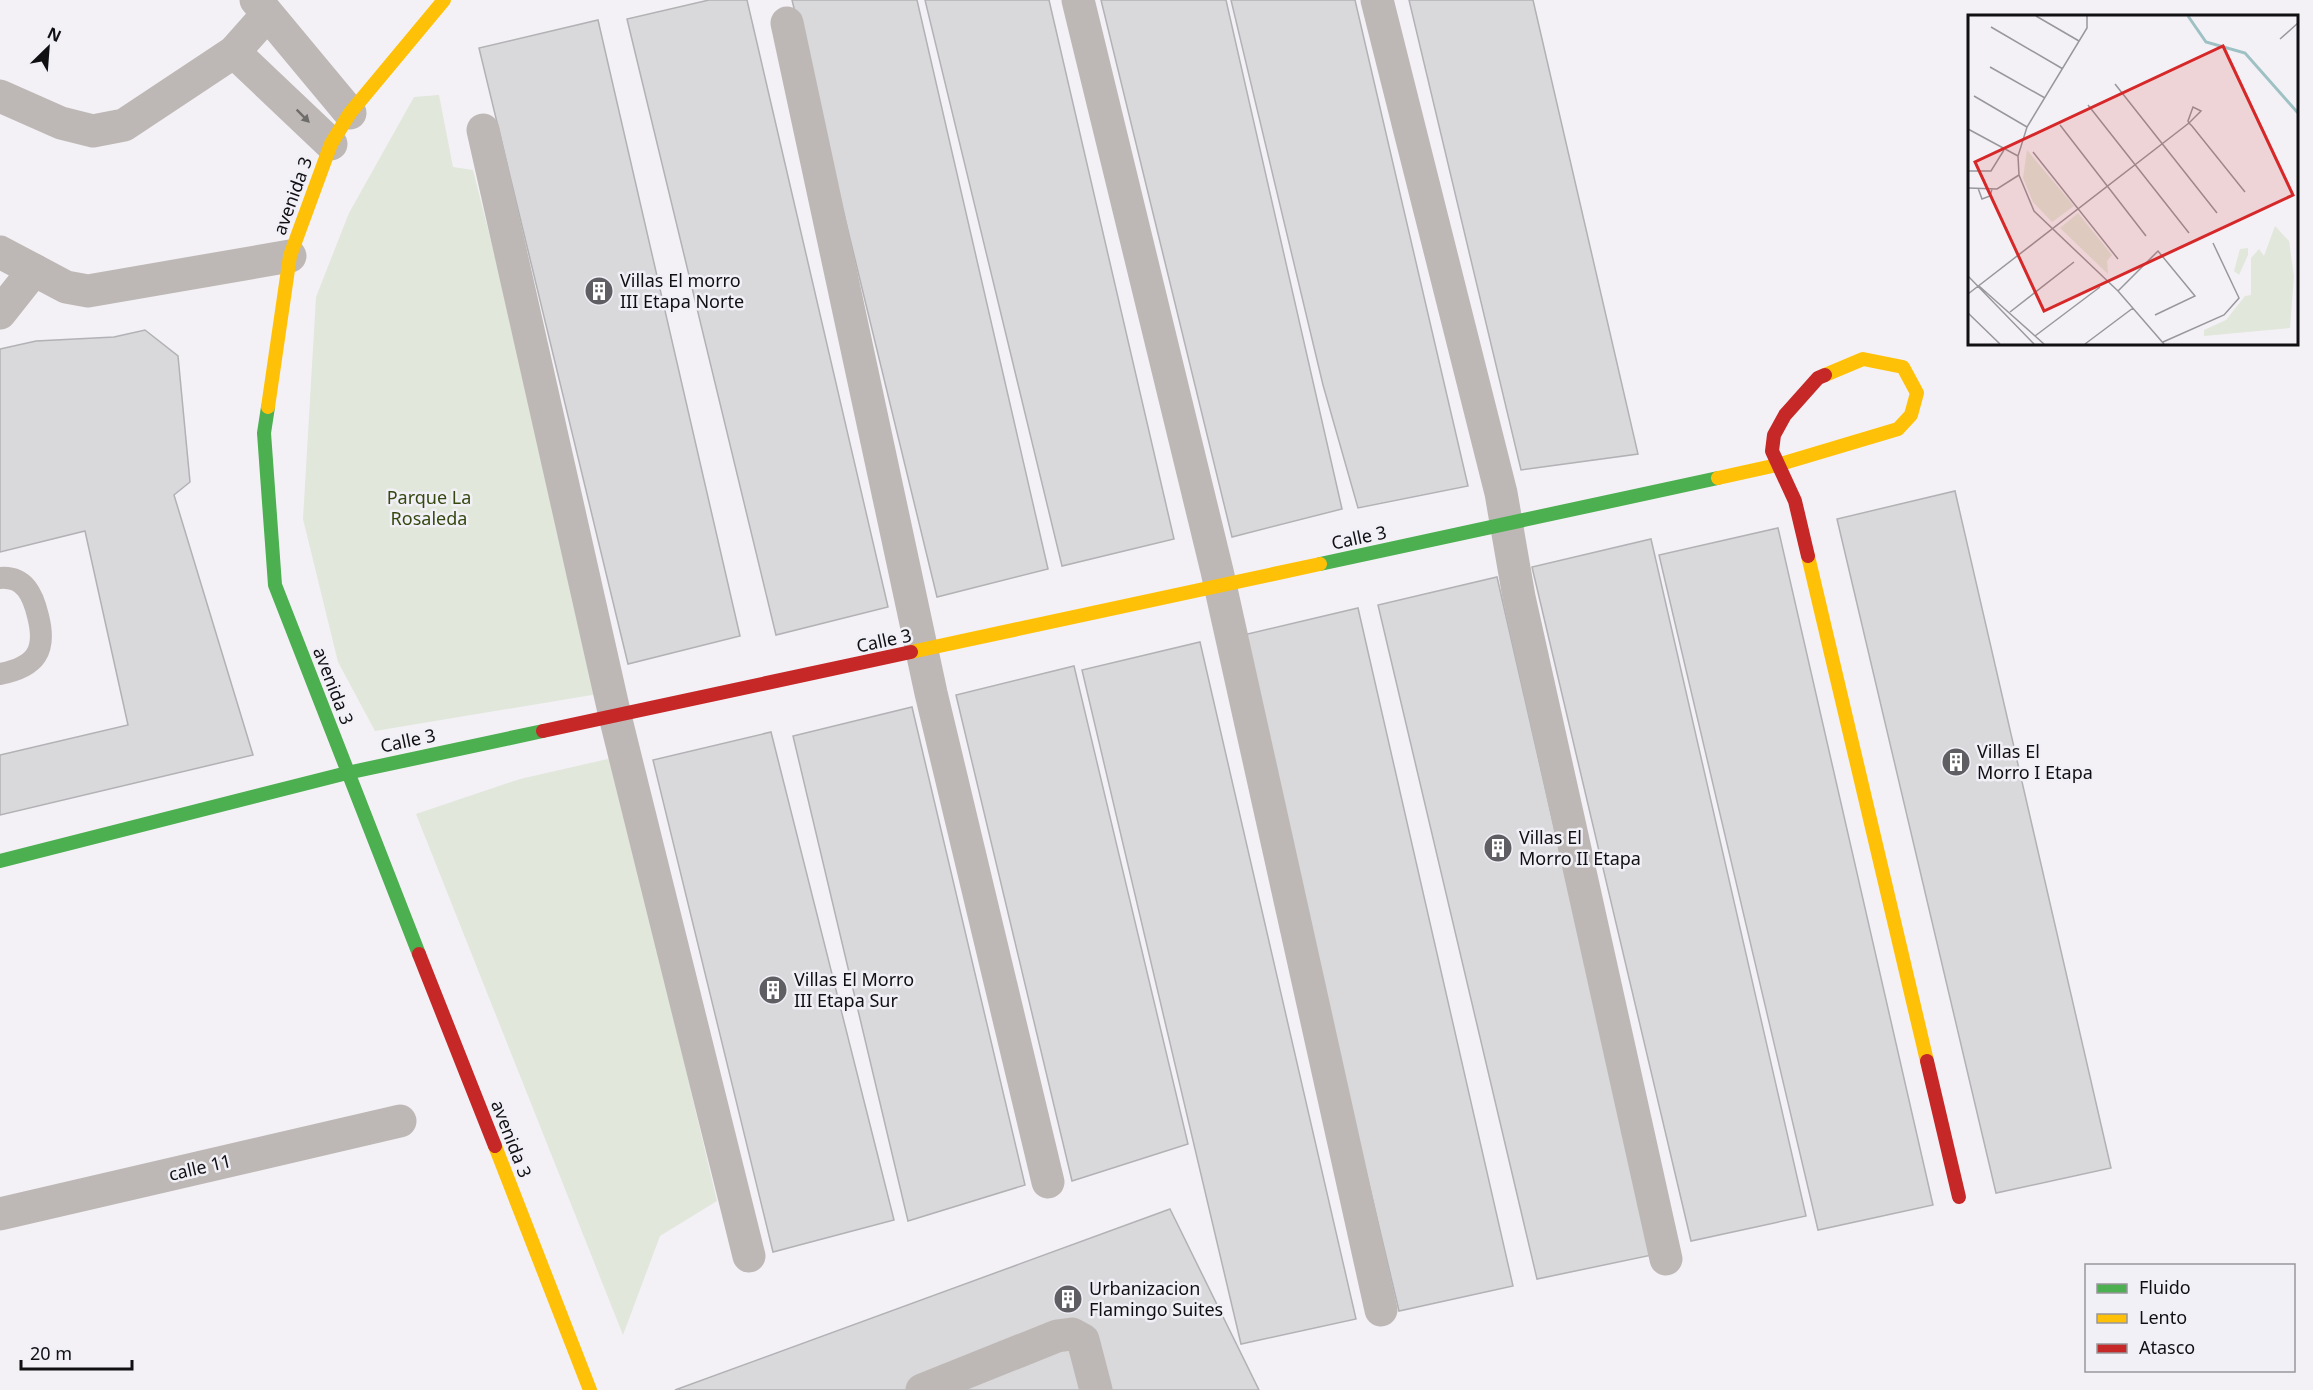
<svg xmlns="http://www.w3.org/2000/svg" width="2313" height="1390" font-family="'Noto Sans',sans-serif">
  <style>
    .green { fill: #e1e7db }
    .building { fill: #d9d8db; stroke: #b2b1b4; stroke-width: 1.5 }
    .lines { fill: none; stroke-linecap: round; stroke-linejoin: round }
    .lane { stroke: #bdb8b5; stroke-width: 22 }
    .street { stroke: #bdb8b5; stroke-width: 33 }
    .fast { stroke: #4caf50; stroke-width: 14 }
    .slow { stroke: #ffc107; stroke-width: 14 }
    .jam { stroke: #c62828; stroke-width: 14 }
    .oneway { fill: #6f6c6c }
    .labels { text-anchor: middle; stroke-width: 5; stroke-linejoin: round; paint-order: stroke }
    .street-label { font-size: 18px; fill: #100f12; stroke: #f2f0f7 }
    .poi-label { font-size: 18px; fill: #100f12; stroke: #f2f0f7; text-anchor: start }
    .park-label { font-size: 18px; fill: #354810; stroke: #f2f0f7 }
    .inset-river { fill: none; stroke: #9ec1c4; stroke-width: 3 }
    .inset-road { fill: none; stroke: #98979b; stroke-width: 1.5 }
    .view { fill: #d62828; fill-opacity: 0.15; stroke: #d62828; stroke-width: 3 }
    .inset-edge { fill: none; stroke: #100f12; stroke-width: 3 }
  </style>
  <rect width="100%" height="100%" fill="#f3f1f6"/>
  <g class="green">
    <polygon points="439,95 453,167 473,170 543,445 598,694 375,731 338,662 303,519 316,297 349,213 414,97"/>
    <polygon points="612,758 717,1201 660,1236 623,1335 416,814 520,779"/>
  </g>
  <g class="building">
    <polygon points="709,0 747,0 888,607 776,635 627,19"/>
    <polygon points="792,0 917,0 1048,569 937,597"/>
    <polygon points="925,0 1049,0 1174,539 1062,566"/>
    <polygon points="1101,0 1226,0 1342,509 1232,537"/>
    <polygon points="1231,0 1355,0 1468,486 1358,508 1323,385"/>
    <polygon points="1409,0 1533,0 1638,454 1521,470"/>
    <polygon points="598,20 740,636 628,664 479,48"/>
    <polygon points="145,330 178,356 190,482 174,495 253,755 0,815 0,755 128,725 85,531 0,552 0,349 36,341 114,337"/>
    <polygon points="1955,491 2111,1168 1996,1193 1837,519"/>
    <polygon points="1778,528 1933,1205 1818,1230 1659,555"/>
    <polygon points="1651,539 1806,1216 1691,1241 1532,567"/>
    <polygon points="1497,577 1652,1255 1537,1279 1378,605"/>
    <polygon points="1358,608 1513,1286 1399,1311 1239,636"/>
    <polygon points="1200,642 1356,1319 1241,1344 1082,670"/>
    <polygon points="1074,666 1188,1144 1072,1181 956,695"/>
    <polygon points="912,707 1025,1185 908,1221 793,736"/>
    <polygon points="771,732 894,1220 773,1252 653,760"/>
    <polygon points="1170,1209 1259,1390 675,1390"/>
  </g>
  <g class="lines">
    <path class="lane" d="M0,578C25,576 33,595 38,616C47,651 36,667 0,674"/>
    <g class="street">
      <polyline points="256,0 350,113"/>
      <polyline points="1078,0 1217,571 1381,1310"/>
      <polyline points="1377,0 1501,493 1519,597 1666,1259"/>
      <polyline points="787,23 931,693 1048,1182"/>
      <polyline points="234,52 331,144"/>
      <polyline points="0,96 61,123 93,131 124,125 234,52 266,16"/>
      <polyline points="483,130 615,716 749,1256"/>
      <polyline points="0,252 66,287 88,291 290,256"/>
      <polyline points="0,313 34,270"/>
      <polyline points="0,1214 400,1121"/>
      <polyline points="922,1390 1057,1336 1072,1334 1083,1340 1096,1390"/>
    </g>
    <g class="fast">
      <polyline points="268,407 264,433 275,585 419,954"/>
      <polyline points="1320,564 1718,478"/>
      <polyline points="0,861 347,773 543,731"/>
    </g>
    <g class="slow">
      <polyline points="268,407 290,256 331,144 350,113 444,0"/>
      <polyline points="1718,478 1777,465 1898,429 1911,415 1917,393 1903,367 1863,359 1825,375"/>
      <polyline points="1808,556 1927,1061"/>
      <polyline points="911,652 1320,564"/>
      <polyline points="495,1146 590,1390"/>
    </g>
    <g class="jam">
      <polyline points="1808,556 1795,501 1772,451 1774,435 1785,415 1818,378 1825,375"/>
      <polyline points="543,731 911,652"/>
      <polyline points="419,954 495,1146"/>
      <polyline points="1927,1061 1959,1197"/>
    </g>
  </g>
  <defs><path id="oneway-solid" d="M-6-.8H1V-3.2L6.5 0L1 3.2V.8H-6Z" transform="scale(1.5)"/></defs>
  <use class="oneway" href="#oneway-solid" transform="translate(303 116) rotate(45)"/>
  <defs>
    <g id="building-disc" transform="scale(1.5)"><circle r="9.5" fill="#5f5e62" stroke="#f2f0f7"/><path d="M-4-6H4V6H1V3H-1V6H-4ZM-2.5-4.3h1.7v1.8h-1.7ZM.8-4.3h1.7v1.8H.8ZM-2.5-1h1.7V.8h-1.7ZM.8-1h1.7V.8H.8Z" fill="#fff"/></g>
  </defs>
  <g fill-rule="evenodd">
    <use href="#building-disc" x="599" y="291"/>
    <use href="#building-disc" x="1956" y="762"/>
    <use href="#building-disc" x="1498" y="848"/>
    <use href="#building-disc" x="773" y="990"/>
    <use href="#building-disc" x="1068" y="1299"/>
  </g>
  <g class="labels">
    <g class="street-label">
      <text transform="translate(293 196) rotate(-70)" y="6">avenida 3</text>
      <text transform="translate(1359 538) rotate(-12)" y="6">Calle 3</text>
      <text transform="translate(884 641) rotate(-12)" y="6">Calle 3</text>
      <text transform="translate(333 686) rotate(69)" y="6">avenida 3</text>
      <text transform="translate(408 741) rotate(-12)" y="6">Calle 3</text>
      <text transform="translate(511 1139) rotate(69)" y="6">avenida 3</text>
      <text transform="translate(200 1168) rotate(-13)" y="6">calle 11</text>
    </g>
    <g class="poi-label">
      <text x="620" y="287">Villas El morro<tspan x="620" dy="21">III Etapa Norte</tspan></text>
      <text x="1977" y="758">Villas El<tspan x="1977" dy="21">Morro I Etapa</tspan></text>
      <text x="1519" y="844">Villas El<tspan x="1519" dy="21">Morro II Etapa</tspan></text>
      <text x="794" y="986">Villas El Morro<tspan x="794" dy="21">III Etapa Sur</tspan></text>
      <text x="1089" y="1295">Urbanizacion<tspan x="1089" dy="21">Flamingo Suites</tspan></text>
    </g>
    <g class="park-label">
      <text x="429" y="504">Parque La<tspan x="429" dy="21">Rosaleda</tspan></text>
    </g>
  </g>
  <g transform="translate(1968 15)">
    <rect width="330" height="330" fill="#f3f1f6"/>
    <path d="M59,135L106,191L84,207L65,187L55,163ZM110,198L144,240L139,246L140,259L92,213ZM307,211L321,226L326,261L322,313L236,321V315L258,305L277,281L283,280V243L291,234L296,241ZM280,233V240L271,260L266,256L272,234Z" fill="#e1e7db"/>
    <path class="inset-river" d="M220,1L238,27L277,38L330,98"/>
    <path class="inset-road" d="M68,1L111,26M119,1V13L59,112L50,141L51,160L66,196L150,276L196,329M23,12L95,54M312,24L330,8M22,52L77,83M147,69L249,198M6,81L59,112M120,90L221,218M92,110L178,221M0,114L50,141M65,137L150,244M0,156H23L36,135M0,173L29,174L51,160M10,173L14,184L22,181L24,174M0,261L66,329M11,271L76,329M150,276L190,236L227,281L187,300M0,279L221,108L233,96L225,92L220,106L221,108L224,111L277,177M42,297L106,247M0,298L32,329M67,321L132,272M195,327L256,300L271,283L245,228M117,329L165,293"/>
    <path class="view" d="M255,31L325,180L76,296L7,147Z"/>
    <rect width="330" height="330" class="inset-edge"/>
  </g>
  <rect x="2085" y="1264" width="210" height="108" fill="#f2f0f7" stroke="#98969b" stroke-width="1.5"/>
  <rect x="2097" y="1284" width="30" height="9" fill="#4caf50" stroke="#98969b" stroke-width="1.5"/>
  <text x="2139" y="1294" font-size="18" fill="#100f12">Fluido</text>
  <rect x="2097" y="1314" width="30" height="9" fill="#ffc107" stroke="#98969b" stroke-width="1.5"/>
  <text x="2139" y="1324" font-size="18" fill="#100f12">Lento</text>
  <rect x="2097" y="1344" width="30" height="9" fill="#c62828" stroke="#98969b" stroke-width="1.5"/>
  <text x="2139" y="1354" font-size="18" fill="#100f12">Atasco</text>
  <g transform="translate(48 48) rotate(25)" stroke="#f2f0f7" stroke-width="4.5" paint-order="stroke">
  <path d="M0-4.5L10 22L0 15L-10 22Z" fill="#100f12"/>
  <text y="-9" font-size="16" font-weight="bold" text-anchor="middle" fill="#100f12">N</text>
  </g>
  <path d="M21 1360v9h111v-9" fill="none" stroke="#100f12" stroke-width="3"/>
  <text x="30" y="1360" font-size="18" fill="#100f12" stroke="#f2f0f7" stroke-width="4.5" paint-order="stroke">20 m</text>
</svg>
